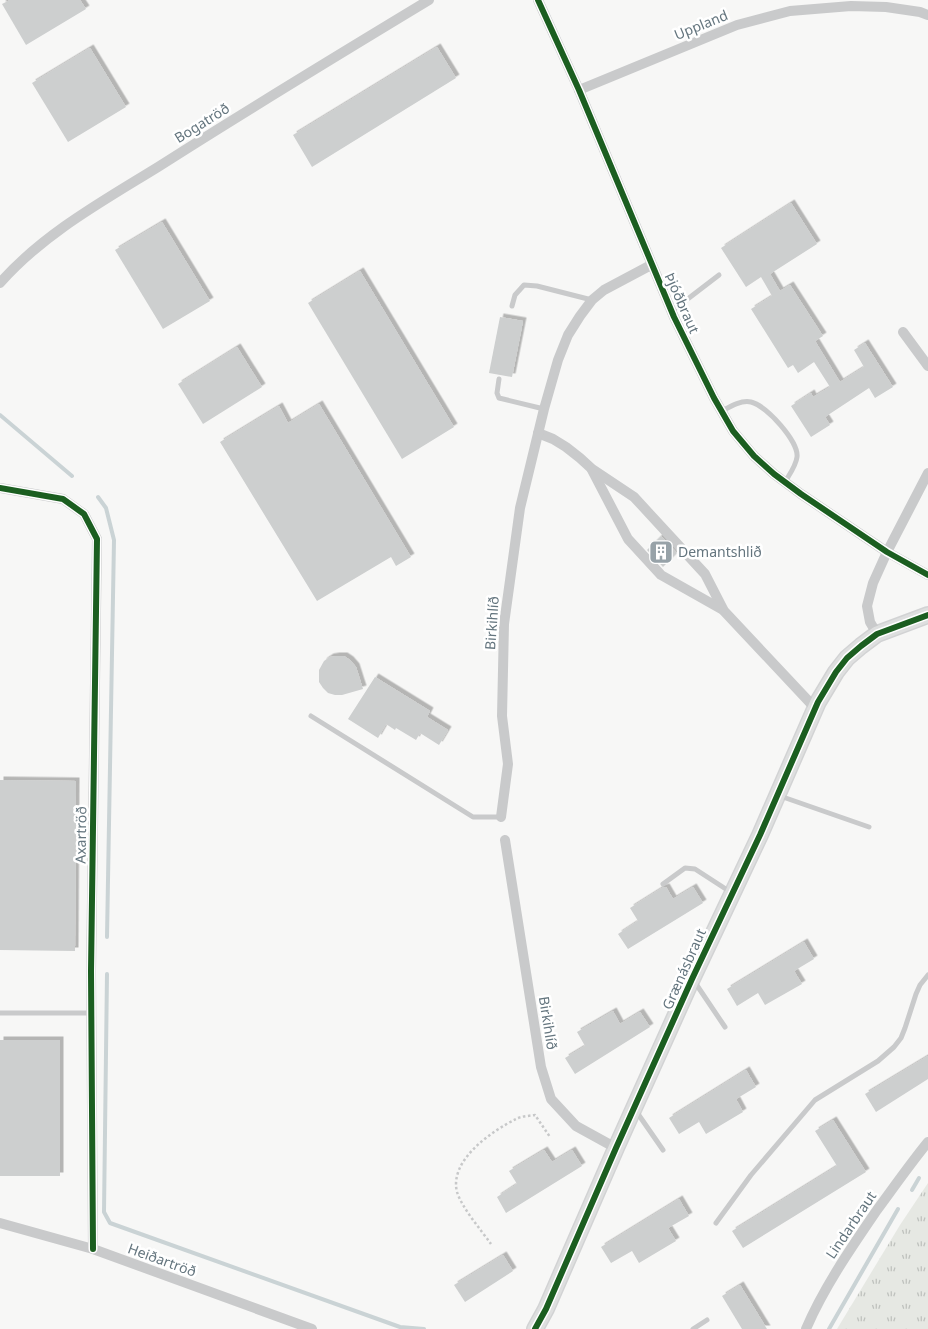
<svg xmlns="http://www.w3.org/2000/svg" width="928" height="1329" font-family="'Noto Sans',sans-serif">
  <style>
    .grass { fill: url(#grass-tufts) }
    .lines { fill: none; stroke-linecap: round; stroke-linejoin: round }
    .stream { stroke: #cad3d5; stroke-width: 4 }
    .building { fill: #cdcfcf; filter: url(#shadow) }
    .secondary-casing { stroke: #d2d3d4; stroke-width: 18 }
    .path { stroke: #c7c8c9; stroke-width: 2.5; stroke-dasharray: 2.5 2.5; stroke-linecap: butt }
    .lane { stroke: #c9cacb; stroke-width: 5 }
    .street { stroke: #c9cacb; stroke-width: 10 }
    .secondary { stroke: #dedfdf; stroke-width: 15 }
    .cycleway-casing { stroke: #fff; stroke-width: 9 }
    .cycleway { stroke: #1b5e20; stroke-width: 6 }
    .labels { text-anchor: middle; stroke-width: 5; stroke-linejoin: round; paint-order: stroke }
    .street-label { font-size: 14px; fill: #64757e; stroke: #fff }
    .poi-label { font-size: 14px; fill: #64757e; stroke: #fff; text-anchor: start }
  </style>
  <defs>
    <pattern id="grass-tufts" width="24" height="20" patternUnits="userSpaceOnUse" patternTransform="scale(1.25)"><rect width="24" height="20" fill="#e6e8e3"/><path d="M3 7l-1-3M5 7V3M7 7l1-3M15 17l-1-3M17 17v-4M19 17l1-3" fill="none" stroke="#bec1bd"/></pattern>
    <filter id="shadow"><feDropShadow dx="3.5" dy="-3.5" stdDeviation="0" flood-color="#0004"/></filter>
  </defs>
  <rect width="100%" height="100%" fill="#f7f7f6"/>
  <polygon class="grass" points="928,1183 928,1329 837,1329 900,1225"/>
  <g class="lines">
    <g class="stream">
      <polyline points="0,415 72,476"/>
      <polyline points="98,497 106,508 114,540 107,937"/>
      <polyline points="107,974 104,1212 110,1223 400,1327 424,1329"/>
      <polyline points="912,1190 919,1178"/>
      <polyline points="829,1329 898,1209"/>
    </g>
  </g>
  <g class="building">
    <polygon points="10,0 80,0 86,9 26,45 2,4"/>
    <polygon points="437,47 456,78 312,167 293,135"/>
    <polygon points="90,48 126,107 68,142 32,83"/>
    <polygon points="791,203 817,244 770,274 780,291 790,285 823,336 815,341 840,382 864,367 854,350 865,343 893,387 875,398 869,388 825,417 830,425 811,437 791,406 811,393 813,397 830,387 814,362 798,373 793,365 788,368 751,309 772,296 761,277 746,287 721,248"/>
    <polygon points="162,222 210,301 163,329 115,250"/>
    <polygon points="360,271 454,427 402,459 308,303"/>
    <polygon points="500,317 523,321 512,377 489,373"/>
    <polygon points="237,347 262,387 203,424 178,384"/>
    <polygon points="319,404 411,557 396,566 391,557 317,601 220,442 279,406 288,423"/>
    <polygon points="661,536 677,553 663,567 647,550"/>
    <polygon points="336,656 344,656 350,660 356,667 363,689 342,695 335,695 328,693 323,688 319,682 319,670 324,661 330,657"/>
    <polygon points="375,677 430,711 427,717 448,730 439,745 420,733 416,740 396,728 395,730 386,724 378,738 348,719"/>
    <polygon points="0,780 76,781 75,951 0,950"/>
    <polygon points="666,887 673,899 693,887 703,903 628,949 618,934 638,921 630,908 662,888"/>
    <polygon points="804,942 814,959 794,971 802,984 765,1005 758,993 737,1006 727,989"/>
    <polygon points="613,1011 620,1024 640,1012 650,1027 575,1074 565,1058 585,1046 577,1032"/>
    <rect x="0" y="1040" width="60" height="136"/>
    <polygon points="928,1056 928,1079 876,1112 865,1094"/>
    <polygon points="746,1070 756,1087 736,1099 743,1112 706,1134 699,1122 679,1134 669,1118"/>
    <polygon points="833,1120 866,1172 743,1248 732,1231 837,1166 815,1131"/>
    <polygon points="544,1150 552,1162 572,1150 582,1166 506,1213 497,1197 517,1184 509,1171"/>
    <polygon points="679,1199 689,1216 668,1228 676,1241 639,1263 632,1251 611,1263 601,1247"/>
    <polygon points="503,1255 513,1271 465,1302 454,1285"/>
    <polygon points="740,1285 767,1329 742,1329 722,1296"/>
  </g>
  <g class="lines">
    <g class="secondary-casing">
      <polyline id="secondary" points="535,1329 546,1309 616,1148 692,979 760,835 818,702 836,672 847,658 861,646 877,634 928,615"/>
    </g>
    <path class="path" d="M491,1244C481,1230 462,1208 457,1192C449,1160 492,1131 516,1119C521,1116 529,1116 535,1115L550,1137"/>
    <g class="lane">
      <polyline points="512,306 515,295 524,285 537,286 592,300"/>
      <polyline points="672,311 719,275"/>
      <polyline points="499,379 497,393 499,398 544,409"/>
      <path d="M722,411C731,406 741,400 751,402C767,406 799,442 797,457C796,466 789,475 785,482"/>
      <polyline points="311,716 473,817 501,817"/>
      <polyline points="780,796 869,827"/>
      <polyline points="663,884 685,868 695,869 732,893"/>
      <polyline points="694,981 725,1027"/>
      <polyline points="0,1013 91,1013"/>
      <polyline points="636,1111 663,1150"/>
      <polyline points="716,1223 751,1175 815,1100 878,1061 894,1047 901,1038 905,1028 916,994 920,985 928,975"/>
      <polyline points="693,1329 707,1320"/>
    </g>
    <g class="street">
      <polyline points="538,0 579,90 674,317 714,398 733,431 754,456 774,474 801,494 887,552 928,575"/>
      <polyline points="579,90 737,25 790,11 851,6 886,7 920,12 928,15"/>
      <path d="M0,283C43,234 103,201 158,167C247,110 338,55 429,0"/>
      <polyline points="903,332 928,366"/>
      <polyline points="538,433 553,439 566,447 580,458 592,469 634,497 705,574 724,611 815,708"/>
      <polyline points="592,470 628,539 661,575 723,610"/>
      <polyline points="0,488 63,499 84,514 97,539 91,971 93,1249"/>
      <polyline points="877,634 870,622 867,606 873,583 887,552 928,473"/>
      <polyline points="501,817 508,764 502,716 504,624 520,508 544,409 558,360 568,335 580,316 592,300 604,290 651,265"/>
      <polyline points="505,840 541,1067 551,1099 576,1126 616,1148"/>
      <polyline points="0,1223 93,1249 312,1329"/>
      <path d="M806,1329C824,1287 851,1248 877,1210C894,1187 910,1164 928,1142"/>
    </g>
    <use href="#secondary" class="secondary"/>
    <g class="cycleway-casing">
      <g id="cycleway">
        <polyline points="538,0 579,90 674,317 714,398 733,431 754,456 774,474 801,494 887,552 928,575"/>
        <polyline points="0,488 63,499 84,514 97,539 91,971 93,1249"/>
        <polyline points="535,1329 546,1309 616,1148 692,979 760,835 818,702 836,672 847,658 861,646 877,634 928,615"/>
      </g>
    </g>
    <use href="#cycleway" class="cycleway"/>
  </g>
  <defs>
    <g id="building-square" transform="scale(1.25)"><rect x="-9" y="-9" width="18" height="18" rx="4" fill="#97a2a8" stroke="#fff"/><path d="M-4-6H4V6H1V3H-1V6H-4ZM-2.5-4.3h1.7v1.8h-1.7ZM.8-4.3h1.7v1.8H.8ZM-2.5-1h1.7V.8h-1.7ZM.8-1h1.7V.8H.8Z" fill="#fff"/></g>
  </defs>
  <g fill-rule="evenodd">
    <use href="#building-square" x="661" y="552"/>
  </g>
  <g class="labels">
    <g class="street-label">
      <text transform="translate(701 25) rotate(-22)" y="5">Uppland</text>
      <text transform="translate(202 123) rotate(-32)" y="5">Bogatröð</text>
      <text transform="translate(682 303) rotate(66)" y="5">Þjóðbraut</text>
      <text transform="translate(492 623) rotate(-86)" y="5">Birkihlíð</text>
      <text transform="translate(81 835) rotate(-89)" y="5">Axartröð</text>
      <text transform="translate(684 969) rotate(-66)" y="5">Grænásbraut</text>
      <text transform="translate(548 1023) rotate(81)" y="5">Birkihlíð</text>
      <text transform="translate(851 1225) rotate(-56)" y="5">Lindarbraut</text>
      <text transform="translate(162 1260) rotate(20)" y="5">Heiðartröð</text>
    </g>
    <g class="poi-label">
      <text x="678" y="557">Demantshlið</text>
    </g>
  </g>
</svg>
